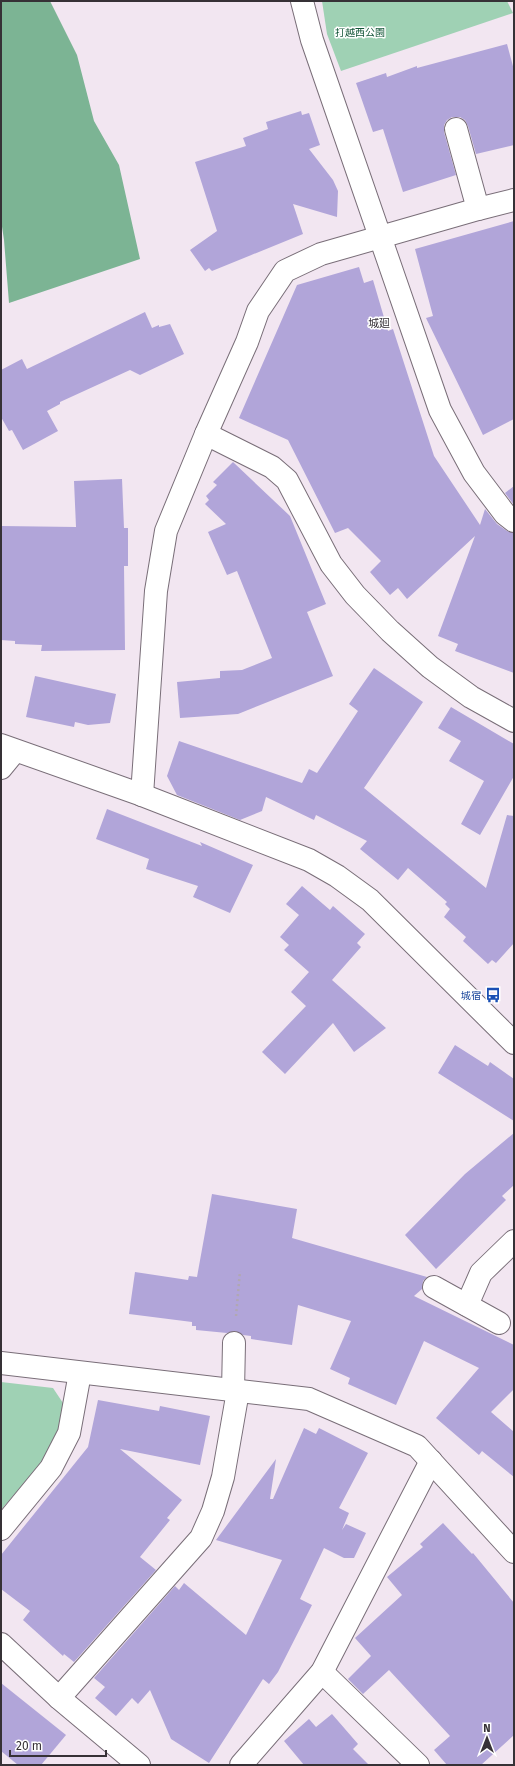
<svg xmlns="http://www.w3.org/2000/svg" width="515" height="1766" font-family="'Fira Sans','Noto Sans JP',sans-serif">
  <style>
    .green { fill: #9fd1b4 }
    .forest { fill: #7cb494 }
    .building { fill: #b1a5d9 }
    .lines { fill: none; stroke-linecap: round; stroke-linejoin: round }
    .minor-casing { stroke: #796e78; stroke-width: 24 }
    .path { stroke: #b1a8b1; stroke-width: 2.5; stroke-dasharray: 2 3; stroke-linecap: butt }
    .minor { stroke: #fff; stroke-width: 22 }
    .labels { text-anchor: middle; stroke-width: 3; stroke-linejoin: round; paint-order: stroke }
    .park-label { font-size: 10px; fill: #135638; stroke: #fff }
    .transit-label { font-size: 10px; fill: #164399; stroke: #fff; text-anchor: end }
    .neighbourhood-label { font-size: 11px; fill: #363136; stroke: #fff }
  </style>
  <rect width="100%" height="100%" fill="#f2e6f1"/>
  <g class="green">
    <polygon points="322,1 507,1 513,13 341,71 327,34"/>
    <path d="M1,1382L53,1388L65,1406C63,1414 61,1424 58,1433C46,1462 21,1486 1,1510Z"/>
  </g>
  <polygon class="forest" points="1,1 50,1 77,55 94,121 119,165 140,259 9,303 4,240 1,220"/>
  <g class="building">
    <polygon points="507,44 514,70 514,145 476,154 468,126 465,120 460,117 452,117 447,120 444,125 444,132 456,175 403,192 383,129 373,132 356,83 386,73 387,77 417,66 417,68"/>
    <polygon points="301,111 302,115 309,113 320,145 309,149 333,180 338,191 337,217 293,204 303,234 212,271 209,268 205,271 190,250 217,231 195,162 246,146 243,138 268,129 266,122"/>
    <polygon points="514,221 514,419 483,435 426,318 433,316 415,249"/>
    <polygon points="359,267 364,283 373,280 388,331 393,329 434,456 480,525 485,509 497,524 507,531 514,533 514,673 455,651 458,644 438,636 475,536 407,599 398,588 390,595 370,572 381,561 348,528 335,533 288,440 239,418 297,285"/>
    <polygon points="145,312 152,328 159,325 159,327 170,324 184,354 140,375 130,370 60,402 60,404 47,411 58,431 23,450 12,430 9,431 1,417 1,370 22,359 27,369"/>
    <polygon points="233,462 290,516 326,604 307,612 333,676 238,714 180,718 177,682 220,678 220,671 242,670 272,658 237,571 227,575 208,532 226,524 205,504 209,500 206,496 217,485 213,482"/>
    <polygon points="122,479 124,528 128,528 128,566 124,566 125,650 41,651 42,645 15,644 15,641 1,640 1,526 76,527 74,481"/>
    <polygon points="514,486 514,505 505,493"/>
    <polygon points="374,668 423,702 364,788 486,888 507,815 514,816 514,943 496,963 492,960 488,964 463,941 466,937 444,917 450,909 445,904 447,902 408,868 398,880 360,849 367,841 316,815 314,820 266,797 262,811 240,820 177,795 167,776 179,741 302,783 309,769 317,773 358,711 349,704"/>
    <polygon points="35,676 116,694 110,723 88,725 75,722 74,727 26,717"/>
    <polygon points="451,707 514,744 514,776 480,835 461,824 484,781 449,761 461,741 438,728"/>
    <polygon points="107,809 202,846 200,842 253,865 230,913 193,897 198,886 146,869 149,859 96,839"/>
    <polygon points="302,886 330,910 333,906 365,934 357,943 361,947 332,980 386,1028 354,1052 333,1023 285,1074 262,1052 306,1006 291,992 309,972 284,950 289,945 280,937 299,915 286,904"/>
    <polygon points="455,1045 488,1066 490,1062 514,1079 514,1121 438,1073"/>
    <polygon points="514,1133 514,1185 502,1196 506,1200 436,1269 405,1235 465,1174"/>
    <polygon points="212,1194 297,1209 292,1238 427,1277 423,1281 422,1289 414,1296 514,1345 514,1389 491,1412 514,1432 514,1477 482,1451 479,1455 436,1418 479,1368 424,1341 396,1405 348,1384 350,1378 330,1369 351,1321 298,1305 292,1345 251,1339 251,1336 243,1335 235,1331 227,1333 196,1330 196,1326 192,1326 192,1322 129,1314 135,1272 188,1280 189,1276 197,1277"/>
    <polygon points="98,1400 159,1411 160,1406 210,1416 200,1465 120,1449 182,1500 167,1518 170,1520 140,1557 156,1570 74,1662 64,1654 63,1656 23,1620 30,1611 1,1589 1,1555 88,1447"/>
    <polygon points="304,1428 316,1434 319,1428 368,1453 339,1508 349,1513 342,1530 346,1524 366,1533 354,1558 344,1558 324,1548 300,1599 312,1605 278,1672 269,1684 263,1679 209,1763 171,1739 150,1690 138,1704 132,1698 116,1716 95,1698 105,1687 94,1678 175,1586 179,1590 184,1583 246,1635 282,1560 216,1540 276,1459 270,1499 273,1499"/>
    <polygon points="443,1523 472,1554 473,1553 514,1603 514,1735 481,1765 447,1765 434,1750 450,1736 389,1670 363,1694 348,1679 371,1656 355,1638 402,1595 387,1577 423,1547 420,1544"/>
    <polygon points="1,1683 66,1735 41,1765 18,1765 1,1751"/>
    <polygon points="332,1714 358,1744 353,1749 369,1765 304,1765 284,1741 309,1719 316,1727"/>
  </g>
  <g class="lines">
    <g class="minor-casing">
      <g id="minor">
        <polyline points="302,1 312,40 440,410 474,473 505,514 514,521"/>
        <polyline points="456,129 478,209"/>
        <polyline points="206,434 272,467 287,480 331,564 355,595 390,631 430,667 471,697 514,721"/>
        <polyline points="1,745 142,795 309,860 337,876 370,900 514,1043"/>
        <polyline points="1,768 15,751"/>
        <polyline points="142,795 156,591 166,531 206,434 247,342 258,311 285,271 321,254 478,209 514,200"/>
        <polyline points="434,1287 499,1323"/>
        <polyline points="467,1305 481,1273 514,1241"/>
        <polyline points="1,1363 309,1399 417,1446 514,1552"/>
        <polyline points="233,1391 234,1343"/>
        <polyline points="1,1529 51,1468 69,1433 80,1373"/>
        <polyline points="1,1644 59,1698 139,1765"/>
        <polyline points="322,1672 418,1765"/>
        <polyline points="59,1698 201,1538 213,1511 223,1477 238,1391"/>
        <polyline points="241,1765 322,1672 431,1461"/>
      </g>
    </g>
    <polyline class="path" points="236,1316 240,1271"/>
    <use href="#minor" class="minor"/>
  </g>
  <defs>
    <g id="bus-bare" transform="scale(1.2)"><path d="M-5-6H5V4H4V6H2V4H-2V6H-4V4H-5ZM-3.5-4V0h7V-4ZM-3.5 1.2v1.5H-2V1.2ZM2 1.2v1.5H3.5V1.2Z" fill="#1a4fb4" stroke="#fff" stroke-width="2.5" paint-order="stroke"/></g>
  </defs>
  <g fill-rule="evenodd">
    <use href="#bus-bare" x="493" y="995"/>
  </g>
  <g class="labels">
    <g class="park-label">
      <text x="360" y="36">打越西公園</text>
    </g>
    <g class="transit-label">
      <text x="481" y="999">城宿</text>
    </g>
    <g class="neighbourhood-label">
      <text x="379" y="327">城廻</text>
    </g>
  </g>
  <rect width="515" height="1766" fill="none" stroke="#363136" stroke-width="4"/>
  <g transform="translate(487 1738)" stroke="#ffffff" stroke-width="3" paint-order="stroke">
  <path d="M0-3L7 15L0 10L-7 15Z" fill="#363136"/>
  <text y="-6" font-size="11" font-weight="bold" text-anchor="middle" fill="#363136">N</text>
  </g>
  <path d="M10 1750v6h96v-6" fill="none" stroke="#363136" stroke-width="2"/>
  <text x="16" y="1750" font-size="12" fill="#363136" stroke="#ffffff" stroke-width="3" paint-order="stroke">20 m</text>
</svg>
